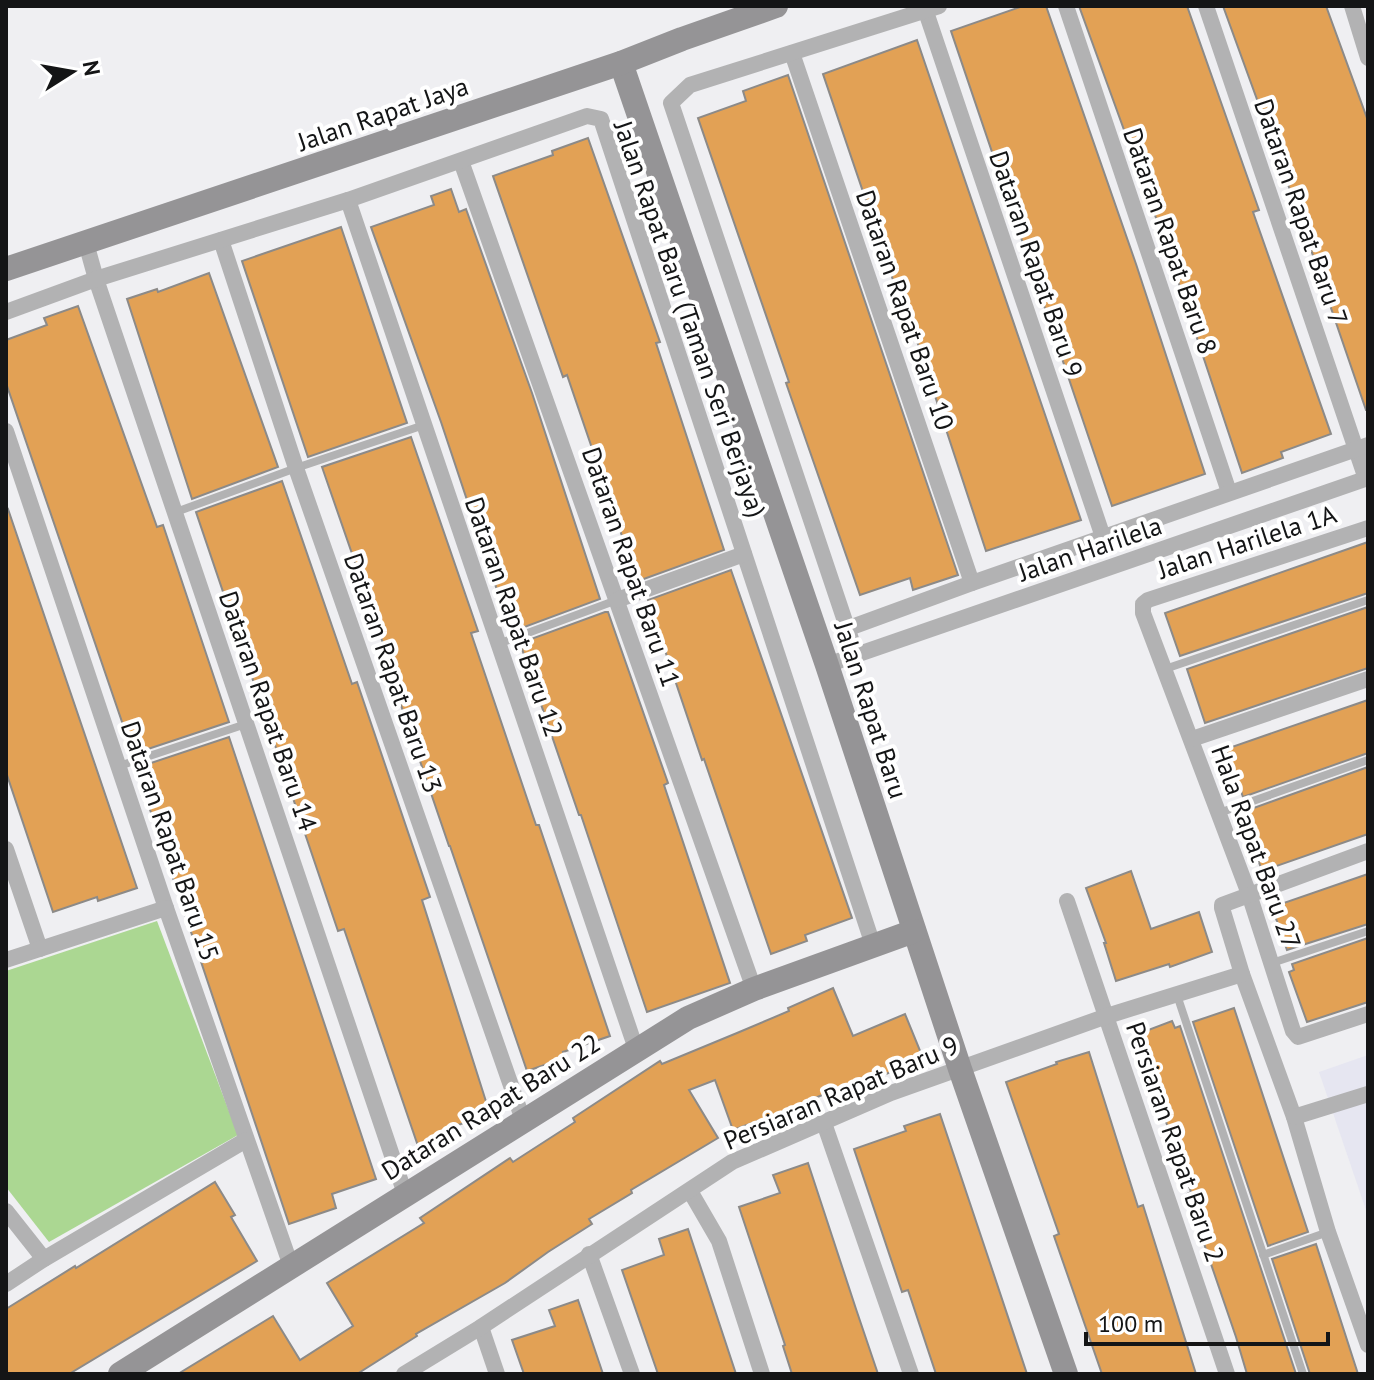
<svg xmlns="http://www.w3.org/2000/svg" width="1374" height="1380" font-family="'PT Sans',sans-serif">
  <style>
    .built { fill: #e6e6f1 }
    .green { fill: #abd792 }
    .building { fill: #e2a155; stroke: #8c8a88; stroke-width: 2 }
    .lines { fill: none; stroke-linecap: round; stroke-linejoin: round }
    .lane { stroke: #b2b2b3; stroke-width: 8 }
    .street { stroke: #b2b2b3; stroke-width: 16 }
    .secondary { stroke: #959496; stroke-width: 24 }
    .labels { text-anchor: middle; stroke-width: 8; stroke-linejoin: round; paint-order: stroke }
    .street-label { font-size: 26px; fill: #141516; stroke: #fff }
  </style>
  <rect width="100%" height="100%" fill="#efeff2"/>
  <polygon class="built" points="1368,1055 1368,1216 1319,1072"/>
  <polygon class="green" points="157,921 238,1135 49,1242 6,1187 6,971"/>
  <g class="building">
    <polygon points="1023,6 1046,6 1136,264 1205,474 1112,506 951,31"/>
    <polygon points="1079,6 1187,6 1259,210 1253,212 1331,434 1281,452 1283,458 1242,473 1168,251"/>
    <polygon points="1223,6 1326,6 1368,121 1368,410 1366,410 1298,212"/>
    <polygon points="917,40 1081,520 986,551 913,329 910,330 823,74"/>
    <polygon points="788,75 958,575 913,590 910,578 860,595 786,383 789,382 698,118 746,101 743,91"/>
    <polygon points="588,138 660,342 656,343 724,550 641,580 637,580 567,375 563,377 493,176 553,155 552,151"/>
    <polygon points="451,189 459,212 466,209 532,393 600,599 511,632 441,422 371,227 434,205 431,196"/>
    <polygon points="341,227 407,423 308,457 242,261"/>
    <polygon points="209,273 278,467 192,499 127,299 157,289 158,292"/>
    <polygon points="78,306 157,527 163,525 229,722 133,754 6,383 6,340 47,325 44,318"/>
    <polygon points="411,437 478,631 471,633 536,825 539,825 610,1036 563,1052 565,1058 527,1071 450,846 449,846 391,676 394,675 322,467"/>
    <polygon points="282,481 352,684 357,682 430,897 422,900 490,1114 452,1127 455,1134 418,1146 344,929 338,931 196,512"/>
    <polygon points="8,509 137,888 98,901 97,897 53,912 6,772 6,510"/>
    <polygon points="1368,542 1368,593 1180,656 1165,613"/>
    <polygon points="731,570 852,918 805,935 807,941 771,954 704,759 702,760 648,600"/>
    <polygon points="1368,607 1368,668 1205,723 1187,669"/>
    <polygon points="605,612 608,612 668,783 664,785 730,983 647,1012 581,815 579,815 520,643"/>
    <polygon points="1368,700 1368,753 1243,797 1226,749"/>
    <polygon points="229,737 376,1179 332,1194 336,1208 289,1224 136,768"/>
    <polygon points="1368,767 1368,834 1262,871 1245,821 1251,819 1248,810"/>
    <polygon points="1131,871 1151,929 1199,912 1212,952 1170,967 1169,964 1116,981 1104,943 1106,943 1086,888"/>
    <polygon points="1368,874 1368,924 1287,950 1272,907"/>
    <polygon points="1368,938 1368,1002 1307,1022 1289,972 1294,970 1292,964"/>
    <polygon points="833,988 853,1036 905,1014 923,1058 884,1075 882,1070 772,1116 733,1130 715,1080 689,1090 718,1138 631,1190 632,1193 589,1219 592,1224 548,1252 505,1283 416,1334 417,1336 357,1374 178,1374 273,1316 300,1360 353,1326 327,1283 424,1223 420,1218 510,1158 513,1162 575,1122 573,1118 660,1061 662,1064 737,1033 789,1011 788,1008"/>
    <polygon points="1234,1008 1308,1232 1268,1246 1193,1022"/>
    <polygon points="1172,1021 1175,1028 1180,1026 1296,1374 1247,1374 1236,1337 1187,1194 1191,1192 1135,1035"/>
    <polygon points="1089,1052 1138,1207 1143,1205 1196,1374 1102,1374 1054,1236 1059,1234 1006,1082 1057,1064 1056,1062"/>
    <polygon points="940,1114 990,1263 1027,1374 936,1374 908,1290 902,1292 854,1149 906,1131 904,1126"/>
    <polygon points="808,1163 856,1309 878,1374 792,1374 783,1346 785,1345 739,1207 780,1193 773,1175"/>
    <polygon points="215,1182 235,1215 231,1217 257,1261 69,1374 6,1374 6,1309 75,1266 76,1268"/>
    <polygon points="688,1229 736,1374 658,1374 622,1270 664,1255 659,1239"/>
    <polygon points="1316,1244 1358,1374 1310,1374 1272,1259"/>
    <polygon points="578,1300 603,1374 524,1374 512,1340 555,1326 549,1310"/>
  </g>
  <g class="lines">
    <g class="lane">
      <polyline points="176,512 296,468 424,425"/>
      <polyline points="498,644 617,600"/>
      <polyline points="1165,669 1368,600"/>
      <polyline points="119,766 246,724"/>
      <polyline points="1219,813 1368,760"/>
      <polyline points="1272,963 1368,931"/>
      <polyline points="1177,995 1303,1374"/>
      <polyline points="1263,1255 1328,1232"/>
    </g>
    <g class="street">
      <polyline points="924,6 1103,537"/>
      <polyline points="1066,6 1229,492"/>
      <polyline points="1206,6 1366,479"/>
      <polyline points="1352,6 1368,58"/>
      <polyline points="792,53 972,583"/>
      <polyline points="461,161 754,989"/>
      <polyline points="348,200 636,1049"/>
      <polyline points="221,240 296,468 523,1120"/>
      <polyline points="86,243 96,279 405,1194"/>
      <polyline points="6,312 96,279 348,200 587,116 601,119 873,945"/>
      <polyline points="6,431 166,908 291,1266"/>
      <polyline points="1368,528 1148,600 1143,604 1143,613 1249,894 1293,1031 1298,1037 1368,1014"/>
      <polyline points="617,600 744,554"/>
      <polyline points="849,628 972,583 1368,445"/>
      <polyline points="856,654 671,103 690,85 939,6"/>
      <polyline points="827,665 1368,478"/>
      <polyline points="1192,739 1368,679"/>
      <polyline points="6,849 40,949"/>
      <polyline points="1067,901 1227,1374"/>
      <polyline points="6,960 166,908"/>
      <polyline points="1242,974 1294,1117 1328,1232 1368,1345"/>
      <polyline points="1294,1117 1368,1094"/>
      <polyline points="824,1123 911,1374"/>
      <polyline points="690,1191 719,1241 762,1374"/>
      <polyline points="6,1211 44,1259"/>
      <polyline points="589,1254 632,1374"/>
      <polyline points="6,1284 44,1259 246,1140"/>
      <polyline points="481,1327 497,1374"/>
      <polyline points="404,1374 481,1327 732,1162 891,1093 1107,1016 1242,974 1222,908 1222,905 1368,851"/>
    </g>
    <g class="secondary">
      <polyline points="621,63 827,665 960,1069 1066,1374"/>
      <polyline points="6,269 621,63 682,39 776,6"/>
      <polyline points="120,1374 688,1018 754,989 914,931"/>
    </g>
  </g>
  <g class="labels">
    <g class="street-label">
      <text transform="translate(383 114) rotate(-19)" y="9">Jalan Rapat Jaya</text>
      <text transform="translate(1301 212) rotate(71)" y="9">Dataran Rapat Baru 7</text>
      <text transform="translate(1170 241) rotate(71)" y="9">Dataran Rapat Baru 8</text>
      <text transform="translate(1036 264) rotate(71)" y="9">Dataran Rapat Baru 9</text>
      <text transform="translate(905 310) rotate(71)" y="9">Dataran Rapat Baru 10</text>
      <text transform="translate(690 319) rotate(71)" y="9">Jalan Rapat Baru (Taman Seri Berjaya)</text>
      <text transform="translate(1247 542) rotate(-18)" y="9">Jalan Harilela 1A</text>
      <text transform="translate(1090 549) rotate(-19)" y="9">Jalan Harilela</text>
      <text transform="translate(631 567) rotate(71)" y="9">Dataran Rapat Baru 11</text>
      <text transform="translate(514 617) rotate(71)" y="9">Dataran Rapat Baru 12</text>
      <text transform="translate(393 673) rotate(71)" y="9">Dataran Rapat Baru 13</text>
      <text transform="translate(871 710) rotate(72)" y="9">Jalan Rapat Baru</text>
      <text transform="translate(268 711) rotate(71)" y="9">Dataran Rapat Baru 14</text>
      <text transform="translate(170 841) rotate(71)" y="9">Dataran Rapat Baru 15</text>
      <text transform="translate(1256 847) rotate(70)" y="9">Hala Rapat Baru 27</text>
      <text transform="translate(841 1093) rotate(-23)" y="9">Persiaran Rapat Baru 9</text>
      <text transform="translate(491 1107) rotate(-32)" y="9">Dataran Rapat Baru 22</text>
      <text transform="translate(1175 1142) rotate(71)" y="9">Persiaran Rapat Baru 2</text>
    </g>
  </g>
  <rect width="1374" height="1380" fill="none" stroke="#141516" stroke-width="16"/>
  <g transform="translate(72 72) rotate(79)" stroke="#ffffff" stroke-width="6" paint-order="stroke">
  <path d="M0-6L14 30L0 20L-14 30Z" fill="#141516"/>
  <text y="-12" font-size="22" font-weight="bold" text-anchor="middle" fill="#141516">N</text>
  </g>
  <path d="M1086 1332v12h242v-12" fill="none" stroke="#141516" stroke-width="4"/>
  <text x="1098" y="1332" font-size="24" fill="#141516" stroke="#ffffff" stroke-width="6" paint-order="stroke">100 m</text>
</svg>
